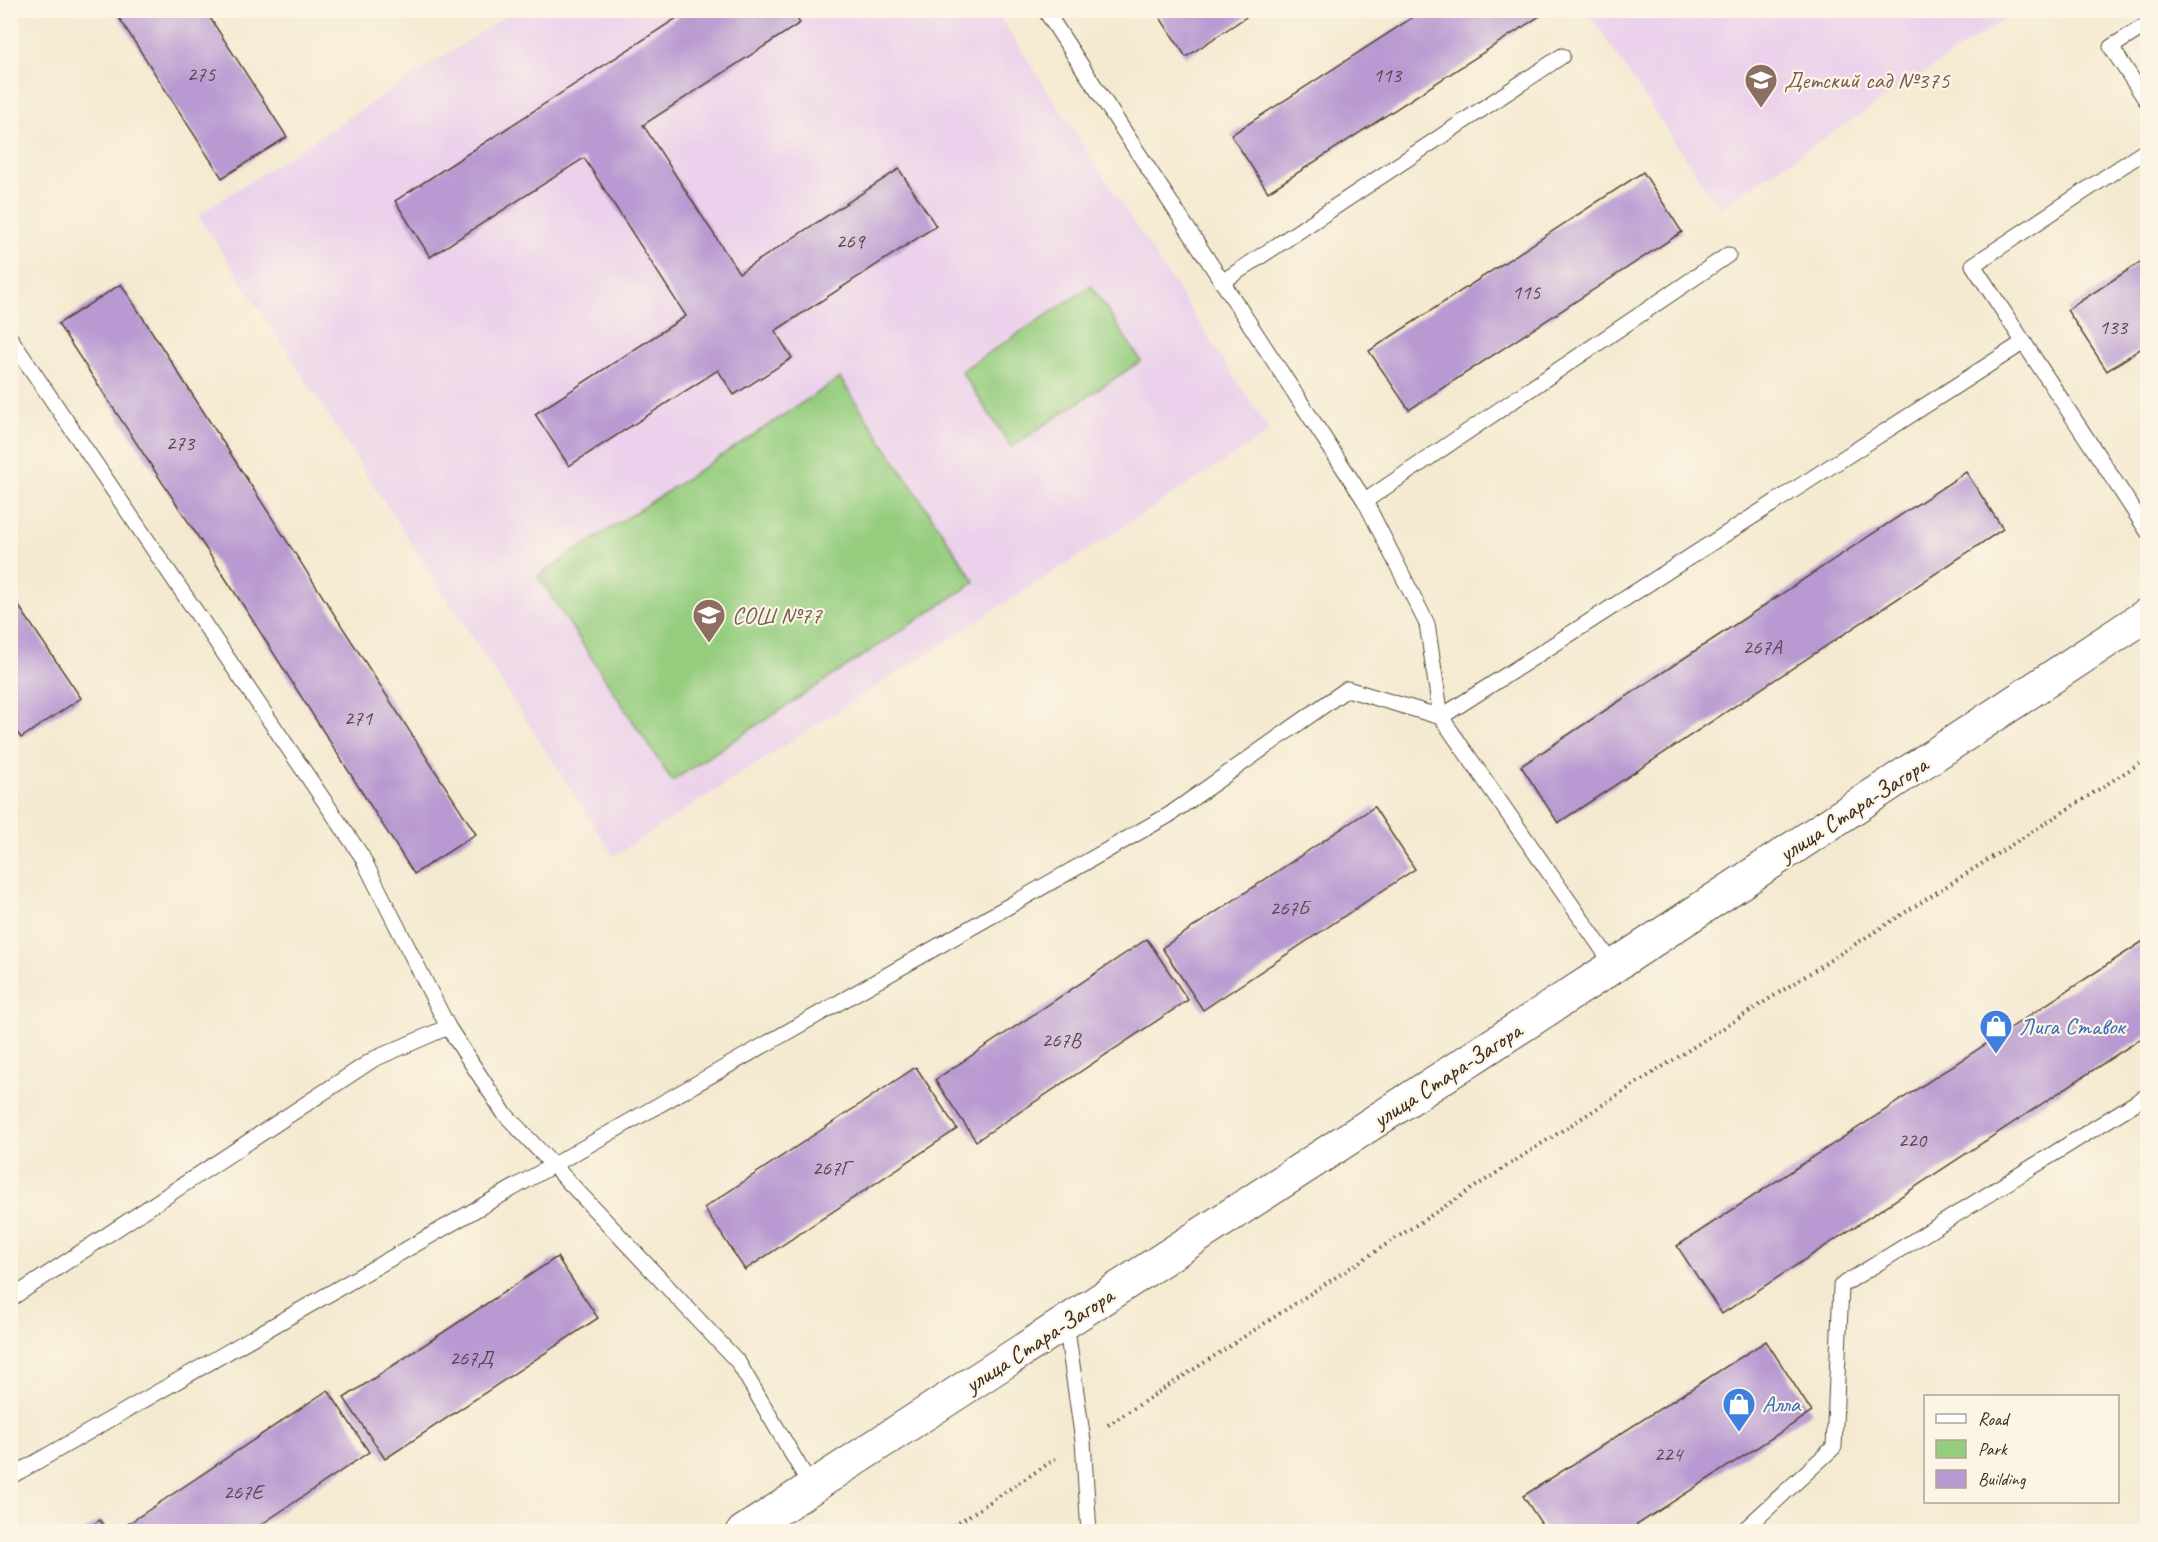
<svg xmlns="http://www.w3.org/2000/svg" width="2158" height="1542" font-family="Caveat,sans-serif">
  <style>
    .built { fill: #ebd1eb }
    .green { fill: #95cd7f; stroke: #687c4e; stroke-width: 1.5 }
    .building { fill: #b899d1 }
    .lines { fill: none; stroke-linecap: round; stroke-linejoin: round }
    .service-casing { stroke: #574739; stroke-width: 17 }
    .secondary-casing { stroke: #574739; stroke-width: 35 }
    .path { stroke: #574739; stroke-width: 4; stroke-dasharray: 1.5 4.5; stroke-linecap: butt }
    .service { stroke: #fff; stroke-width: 15 }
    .secondary { stroke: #fff; stroke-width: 33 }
    .labels { text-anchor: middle; stroke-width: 4.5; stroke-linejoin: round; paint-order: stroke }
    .number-label { font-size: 21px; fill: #5a464b }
    .education-label { font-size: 24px; fill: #785e54; stroke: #fcf5e5; text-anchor: start }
    .street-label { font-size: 24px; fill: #3b2a1e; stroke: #fcf5e5 }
    .shop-label { font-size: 24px; fill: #366cbe; stroke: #fcf5e5; text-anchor: start }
  </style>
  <rect width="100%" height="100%" fill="#fcf5e5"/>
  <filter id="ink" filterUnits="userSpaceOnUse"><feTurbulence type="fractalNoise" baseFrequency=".0167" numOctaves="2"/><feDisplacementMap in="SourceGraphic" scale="12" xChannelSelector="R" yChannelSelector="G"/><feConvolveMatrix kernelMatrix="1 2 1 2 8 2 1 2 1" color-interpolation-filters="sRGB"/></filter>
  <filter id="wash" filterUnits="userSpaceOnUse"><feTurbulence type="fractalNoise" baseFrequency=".008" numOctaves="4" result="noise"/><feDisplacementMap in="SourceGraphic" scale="24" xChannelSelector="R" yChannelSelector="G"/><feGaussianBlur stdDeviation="1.35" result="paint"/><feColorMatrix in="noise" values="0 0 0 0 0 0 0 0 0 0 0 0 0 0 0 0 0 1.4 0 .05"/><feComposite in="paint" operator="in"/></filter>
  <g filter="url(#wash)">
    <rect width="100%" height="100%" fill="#f4ead1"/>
    <g class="built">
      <polygon points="514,11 996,11 1270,432 614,856 198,215"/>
      <polygon points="1587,11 2017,11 1719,208"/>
    </g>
    <g class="green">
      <polygon points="1091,286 1141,361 1011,447 961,371"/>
      <polygon points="840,378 975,582 672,781 538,576"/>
    </g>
    <g id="blocks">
      <g class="building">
        <polygon points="114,10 205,10 287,137 222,178"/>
        <polygon points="689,10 791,10 800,23 643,125 739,273 899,169 936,226 775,331 792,358 734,395 718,370 569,466 535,414 686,316 584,158 430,257 395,201"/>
        <polygon points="1155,10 1242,10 1246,17 1186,57"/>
        <polygon points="1424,10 1541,10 1543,14 1268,192 1231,135"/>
        <polygon points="1643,172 1682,232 1409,410 1369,351"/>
        <polygon points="2148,257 2148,344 2107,371 2067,310"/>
        <polygon points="121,284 476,834 414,874 241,602 58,324"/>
        <polygon points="1966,472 2003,529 1558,823 1521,766"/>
        <polygon points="10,593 81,698 21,738 10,722"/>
        <polygon points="1374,807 1415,869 1203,1010 1162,948"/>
        <polygon points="2148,938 2148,1034 1722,1314 1677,1246"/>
        <polygon points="1147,939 1188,1000 976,1141 935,1080"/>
        <polygon points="916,1067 957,1129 745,1270 704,1208"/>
        <polygon points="557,1257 598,1318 385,1459 344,1398"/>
        <polygon points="1766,1341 1812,1412 1626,1532 1541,1532 1545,1529 1523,1496"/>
        <polygon points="328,1390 369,1452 250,1532 116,1532"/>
        <polygon points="100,1520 108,1532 83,1532"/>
      </g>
    </g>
  </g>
  <g filter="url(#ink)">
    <use href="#blocks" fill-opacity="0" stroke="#574739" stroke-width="1.5"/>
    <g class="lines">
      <g class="service-casing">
        <g id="service">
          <polyline points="1045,10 1365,501 1427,624 1441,717 1614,966"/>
          <polyline points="2148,24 2111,47 2148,103"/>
          <polyline points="2148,149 1973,265 2148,532"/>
          <polyline points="1222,282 1562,56"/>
          <polyline points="10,338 361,855 448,1027 504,1113 738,1362 812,1488"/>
          <polyline points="1365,501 1728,255"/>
          <polyline points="10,1299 374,1059 448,1027"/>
          <polyline points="1066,1323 1083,1441 1089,1532"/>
          <polyline points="10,1477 555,1164 1169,815 1347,689 1441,717 2024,342"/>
          <polyline points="1742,1532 1834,1447 1841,1286 2148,1095"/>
        </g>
      </g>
      <g class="secondary-casing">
        <polyline id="secondary" points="743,1532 1614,966 2148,614"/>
      </g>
      <g class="path">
        <polyline points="1108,1425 1541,1144 2148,758"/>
        <polyline points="944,1532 1057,1458"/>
      </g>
      <use href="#service" class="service"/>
      <use href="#secondary" class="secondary"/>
    </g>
  </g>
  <defs>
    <g id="school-pin" transform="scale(1.725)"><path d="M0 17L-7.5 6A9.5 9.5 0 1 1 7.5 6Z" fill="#8d6e63" stroke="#fcf5e5"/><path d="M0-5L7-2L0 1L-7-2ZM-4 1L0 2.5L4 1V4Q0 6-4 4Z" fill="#fff"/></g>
    <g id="shop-pin" transform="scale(1.725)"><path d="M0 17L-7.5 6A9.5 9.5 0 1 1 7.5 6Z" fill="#3f7fe0" stroke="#fcf5e5"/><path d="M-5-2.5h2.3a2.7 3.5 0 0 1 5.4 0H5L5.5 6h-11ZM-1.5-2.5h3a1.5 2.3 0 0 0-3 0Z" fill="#fff"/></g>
  </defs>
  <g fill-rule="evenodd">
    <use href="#school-pin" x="1761" y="80"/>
    <use href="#school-pin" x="709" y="615"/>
    <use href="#shop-pin" x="1996" y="1026"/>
    <use href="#shop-pin" x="1739" y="1404"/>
  </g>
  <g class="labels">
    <g class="number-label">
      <text x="201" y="81">275</text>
      <text x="1387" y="82">113</text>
      <text x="850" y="248">269</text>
      <text x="1526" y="299">115</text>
      <text x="2113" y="334">133</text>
      <text x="180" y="450">273</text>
      <text x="1762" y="654">267А</text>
      <text x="358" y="725">271</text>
      <text x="1289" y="915">267Б</text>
      <text x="1061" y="1047">267В</text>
      <text x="1912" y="1147">220</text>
      <text x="831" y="1175">267Г</text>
      <text x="471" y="1365">267Д</text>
      <text x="1668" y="1461">224</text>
      <text x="243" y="1499">267Е</text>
    </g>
    <g class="education-label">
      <text x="1784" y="88">Детский сад №375</text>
      <text x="732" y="623">СОШ №77</text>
    </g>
    <g class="street-label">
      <text transform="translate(1853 809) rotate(-33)" y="8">улица Стара-Загора</text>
      <text transform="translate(1447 1075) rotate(-33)" y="8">улица Стара-Загора</text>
      <text transform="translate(1039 1340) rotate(-33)" y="8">улица Стара-Загора</text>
    </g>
    <g class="shop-label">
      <text x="2019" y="1034">Лига Ставок</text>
      <text x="1762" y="1412">Алла</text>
    </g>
  </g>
  <rect width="2158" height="1542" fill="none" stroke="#fcf5e5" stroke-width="36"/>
  <rect x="1924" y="1395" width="195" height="108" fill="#fcf5e5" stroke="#afa495" stroke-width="1.5"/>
  <rect x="1936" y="1414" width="30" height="9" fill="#ffffff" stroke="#afa495" stroke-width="1.5"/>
  <text x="1978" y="1425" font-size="18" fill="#3b2a1e">Road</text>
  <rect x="1936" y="1440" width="30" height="18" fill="#95cd7f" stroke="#afa495" stroke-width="1.5"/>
  <text x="1978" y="1455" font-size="18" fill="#3b2a1e">Park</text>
  <rect x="1936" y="1470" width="30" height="18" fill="#b899d1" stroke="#afa495" stroke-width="1.5"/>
  <text x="1978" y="1485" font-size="18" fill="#3b2a1e">Building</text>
</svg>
